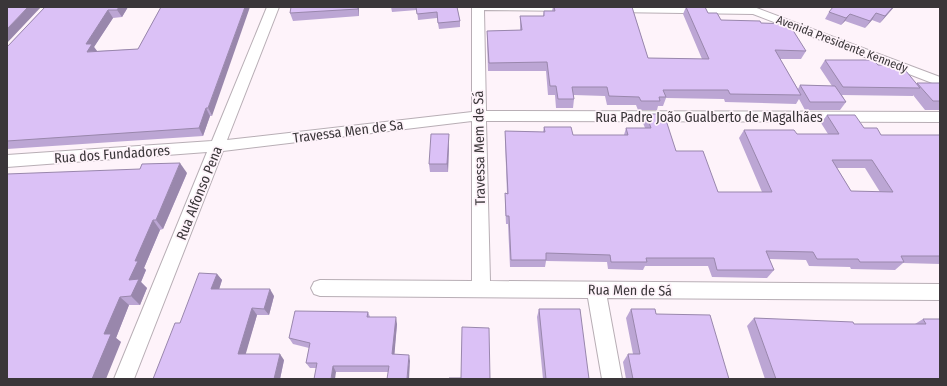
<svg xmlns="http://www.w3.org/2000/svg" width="947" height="386" font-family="'Fira Sans Condensed',sans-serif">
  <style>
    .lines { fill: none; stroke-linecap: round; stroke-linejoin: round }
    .minor-casing { stroke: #b8aeb5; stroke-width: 2 }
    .minor { fill: #fff; fill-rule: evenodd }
    .wall { fill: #bca6d4; fill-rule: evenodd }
    .shaded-wall { fill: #9987ac }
    .building { fill: #dbc1f6; stroke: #9987ac; fill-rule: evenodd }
    .labels { text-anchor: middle; stroke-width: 3.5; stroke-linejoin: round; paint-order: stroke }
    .far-street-label { font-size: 12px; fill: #3a3639; stroke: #fef3fa }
    .street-label { font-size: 14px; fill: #3a3639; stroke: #fef3fa }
  </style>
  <rect width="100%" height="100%" fill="#fef3fa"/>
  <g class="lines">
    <g class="minor-casing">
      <g id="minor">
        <polygon points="267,7 279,7 227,140 472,112 472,7 580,8 574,11 484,10 486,111 940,112 940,122 486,121 490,281 940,284 940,300 607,298 622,379 602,379 588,298 320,296 314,294 311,288 314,282 320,280 472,281 472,121 223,151 134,379 114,379 207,152 7,167 7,155 212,141"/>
        <polygon points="608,7 754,7 940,77 940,86 753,14 612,12 608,11 606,9"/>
      </g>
    </g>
    <use href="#minor" class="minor"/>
  </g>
  <g class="wall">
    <polygon points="45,7 128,7 122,17 113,18 94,47 97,51 138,49 161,7 212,116 210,116 203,136 7,149 7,47"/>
    <polygon points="359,7 359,16 293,21 290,13"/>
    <polygon points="391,7 457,7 460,21 460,27 439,29 437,18 418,20 417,10 392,12"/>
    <polygon points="553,7 632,7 648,58 702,59 683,14 686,7 705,7 708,13 721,20 761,23 806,51 801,59 780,59 798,89 800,85 832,86 820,68 825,60 878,65 916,84 917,83 940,83 940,110 925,110 913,95 913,96 842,95 846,102 840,110 805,110 799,99 796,104 725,102 724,99 666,98 663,106 658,106 657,110 638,110 636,105 607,105 605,96 574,95 574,99 573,108 556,108 555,95 548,95 546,71 488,71 487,40 487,31 520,30 520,16 543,16 544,11 552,11"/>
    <polygon points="894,7 880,23 872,20 865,28 845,21 841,25 825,19 829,12"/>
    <path d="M646,114L676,151L718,192H762L739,138L744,130L797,134H828L821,123L827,115L881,135H940V264L903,263L895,270L851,269L850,267L809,266L806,260L769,259L774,270L767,278L712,277L708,266H645L643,270L608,269L607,262L546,261L545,267H510L508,224H506L505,202V193L507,194L505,140V131L543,132L544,127L573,135H624L626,128H645L643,123ZM837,168H865L880,192L851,191Z"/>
    <polygon points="449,143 448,172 430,172 429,164"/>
    <polygon points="187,173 163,229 160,230 144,268 146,270 141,282 147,288 140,305 129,305 116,338 121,342 7,379"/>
    <polygon points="217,274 222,280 219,289 274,296 269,315 257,315 245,354 284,360 280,379 153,379 180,323"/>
    <polygon points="539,309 589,379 543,379 537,317"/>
    <polygon points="631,309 656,314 729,379 626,379 623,362 628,354 633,354 626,318"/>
    <polygon points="368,312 370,317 397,324 394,354 410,361 388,372 336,372 316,368 310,368 306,363 309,348 293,344 289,338"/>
    <polygon points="754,318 854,324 915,324 923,319 940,319 940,379 765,379 747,326"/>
  </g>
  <g class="shaded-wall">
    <polygon points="28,7 41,7 7,43 7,29"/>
    <polygon points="119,7 128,7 122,17 117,10"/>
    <polygon points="245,7 250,7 212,116 208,108"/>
    <polygon points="358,7 359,7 359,16 358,9"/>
    <polygon points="893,7 894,7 880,23 885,16"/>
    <polygon points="108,10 113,18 94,47 97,51 87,52 86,44"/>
    <polygon points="876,13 872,20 865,28 870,21"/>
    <polygon points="850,14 845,21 841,25 846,18"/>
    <polygon points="206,108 210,116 203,136 199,128"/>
    <polygon points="449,134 449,143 448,172 447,164"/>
    <polygon points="180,163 187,173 163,229 156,220"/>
    <polygon points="153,220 160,230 144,268 146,270 141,282 147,288 140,305 131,296 129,280 135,261"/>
    <polygon points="217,274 222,280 217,296 211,289"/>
    <polygon points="270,289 274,296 269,315 264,309"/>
    <polygon points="120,297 129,305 116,338 121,342 106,379 92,379 104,334"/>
    <polygon points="252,308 257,315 244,360 238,354"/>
    <polygon points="396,317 397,324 394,360 392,354"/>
    <polygon points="280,354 284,360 280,379 274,379"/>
    <polygon points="409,355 410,361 409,379 407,379"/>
    <polygon points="333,366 336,372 335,379 331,379"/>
  </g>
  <g class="building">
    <polygon points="7,7 28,7 7,29"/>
    <polygon points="45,7 119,7 117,10 108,10 86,44 92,44 87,52 138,49 161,7 245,7 208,108 206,108 199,128 7,141 7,47"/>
    <polygon points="291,7 358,7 358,9 290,13"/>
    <polygon points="416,7 457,7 460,21 438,23 437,12 417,14"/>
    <polygon points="554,7 632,7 648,58 709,59 686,7 705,7 708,13 717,13 721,20 760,21 761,23 789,24 806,51 775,50 801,95 730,94 728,90 663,90 666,97 659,97 660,101 641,101 639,97 609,96 607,87 572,87 574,99 558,99 556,86 550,86 547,62 489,63 487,31 522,30 520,16 544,16 544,11 555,11"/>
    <polygon points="833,7 893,7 885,16 876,13 870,21 850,14 846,18 829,12"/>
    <polygon points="825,60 874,60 878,65 901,65 920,88 843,87"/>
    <polygon points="917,83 940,83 940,101 933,101"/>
    <polygon points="800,85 835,86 846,102 810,102"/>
    <path d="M646,114H664L676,151H703L718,192H772L744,130H794L797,134H839L827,115H855L864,128H877L881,135H940V256H901L904,262H860L858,259H817L813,252L766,251L774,270H717L714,258H646L647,262H611L610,255L546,253V260H511L509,216H506L505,193L508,194L505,131L545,132L544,127H571L573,135H628L626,128H651ZM832,160H872L893,192L851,191Z"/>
    <polygon points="431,134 449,134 447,164 429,164"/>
    <polygon points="180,163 156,220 153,220 135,261 138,261 129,280 139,279 131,296 120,297 104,334 111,334 92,379 7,379 7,174 140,169 142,164"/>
    <polygon points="199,273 217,274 211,289 270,289 264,309 252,308 238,354 280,354 274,379 153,379 175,323 180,323"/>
    <polygon points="539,309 580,309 589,379 546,379"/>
    <polygon points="631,309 655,309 656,314 710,315 729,379 633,379 628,354 640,354"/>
    <polygon points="295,311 368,312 367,317 396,317 392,354 409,355 407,379 387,379 389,366 333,366 331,379 314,379 317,363 306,363 310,343 289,338"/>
    <polygon points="754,318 853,322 854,324 926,324 923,319 940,319 940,379 776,379"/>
    <polygon points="462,327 489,328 490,379 448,379 449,378 461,378"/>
  </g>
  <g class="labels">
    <g class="far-street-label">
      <text transform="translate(842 44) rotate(21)" y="4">Avenida Presidente Kennedy</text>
    </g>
    <g class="street-label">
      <text x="709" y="122">Rua Padre João Gualberto de Magalhães</text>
      <text transform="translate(348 131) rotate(-7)" y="5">Travessa Men de Sa</text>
      <text transform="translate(479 148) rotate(-91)" y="5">Travessa Mem de Sá</text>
      <text transform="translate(112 154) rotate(-4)" y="5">Rua dos Fundadores</text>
      <text transform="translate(199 193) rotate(-68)" y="5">Rua Alfonso Pena</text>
      <text transform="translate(630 290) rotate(1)" y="5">Rua Men de Sá</text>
    </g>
  </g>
  <rect width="947" height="386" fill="none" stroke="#3a3639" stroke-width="16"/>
</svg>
